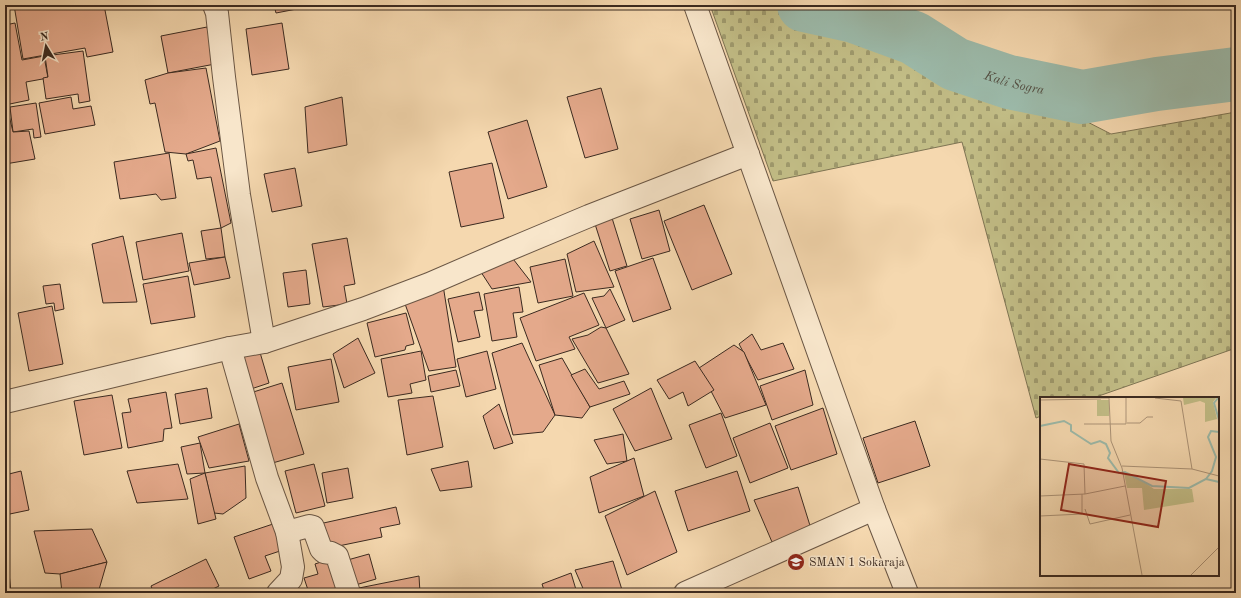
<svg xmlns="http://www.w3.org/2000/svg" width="1241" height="598" font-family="'Old Standard TT',serif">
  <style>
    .cemetery { fill: url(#cemetery-stones); stroke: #7e7453 }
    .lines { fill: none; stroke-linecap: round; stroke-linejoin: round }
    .river { stroke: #9cbaaa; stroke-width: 54 }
    .building { fill: #e4a98b; stroke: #3b2a20 }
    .minor-casing { stroke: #6a5644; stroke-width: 24 }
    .minor { stroke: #f8e6cb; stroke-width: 22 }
    .labels { text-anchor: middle; stroke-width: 3; stroke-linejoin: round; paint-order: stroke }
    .poi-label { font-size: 12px; fill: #3b2a20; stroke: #f8e6cb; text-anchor: start }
    .water-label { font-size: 13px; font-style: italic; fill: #534e42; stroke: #f8e6cb }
    .inset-river { fill: none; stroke: #9cbaaa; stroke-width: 2 }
    .inset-road { fill: none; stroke: #ab9276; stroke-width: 1 }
    .view { fill: #8f2418; fill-opacity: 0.15; stroke: #8f2418; stroke-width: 2 }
    .inset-edge { fill: none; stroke: #3b2a20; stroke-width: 2 }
  </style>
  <defs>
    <pattern id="cemetery-stones" width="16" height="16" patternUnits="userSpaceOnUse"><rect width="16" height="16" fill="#c2bd86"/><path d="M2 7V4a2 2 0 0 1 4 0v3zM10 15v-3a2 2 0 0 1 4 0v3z" fill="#9f9a6d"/></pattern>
  </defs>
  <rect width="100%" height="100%" fill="#f5d8af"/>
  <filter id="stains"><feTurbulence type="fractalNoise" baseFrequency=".005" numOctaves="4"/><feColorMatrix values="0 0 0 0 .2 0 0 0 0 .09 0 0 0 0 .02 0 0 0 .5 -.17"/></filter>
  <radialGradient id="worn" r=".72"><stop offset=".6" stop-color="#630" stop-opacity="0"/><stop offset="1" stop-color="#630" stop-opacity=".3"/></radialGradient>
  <polygon class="cemetery" points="710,5 763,5 933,43 1111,134 1236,112 1236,348 1093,398 1041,398 1041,416 1036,418 962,142 773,181"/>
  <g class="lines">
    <path class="river" id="s1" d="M804,5L854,16L914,38L955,64L1009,82L1082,97L1157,84L1236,74"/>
  </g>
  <g class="building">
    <polygon points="14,5 104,5 113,52 87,57 85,48 23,59"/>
    <polygon points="274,5 307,5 307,7 276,13"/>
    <polygon points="15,23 22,60 44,56 48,78 26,82 29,100 5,105 5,25"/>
    <polygon points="282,23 289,69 252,75 246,29"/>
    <polygon points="207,27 215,64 168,73 161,36"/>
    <polygon points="83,51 90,101 79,103 78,94 46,99 43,78 48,77 45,56"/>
    <polygon points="206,68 220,141 186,154 165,152 155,103 150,104 145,80 168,73"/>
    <polygon points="601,88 618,149 585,158 567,97"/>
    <polygon points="71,97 73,109 91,106 95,125 45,134 39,103"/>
    <polygon points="342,97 347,145 308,153 305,107"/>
    <polygon points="36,103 41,137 34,138 33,129 13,132 10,107"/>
    <polygon points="7,107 13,132 29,131 35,159 5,164 5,108"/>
    <polygon points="527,120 547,187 508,199 488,132"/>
    <polygon points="216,148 231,223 221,228 211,177 197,179 193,160 188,161 186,154"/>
    <polygon points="169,153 176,198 161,200 156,194 120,199 114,162"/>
    <polygon points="492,163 504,218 461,227 449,172"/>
    <polygon points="295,168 302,206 272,212 264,174"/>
    <polygon points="704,205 732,274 692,290 664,221"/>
    <polygon points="659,210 670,251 642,259 630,219"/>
    <polygon points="612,218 627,266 610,271 595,224"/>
    <polygon points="221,228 225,257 206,259 201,231"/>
    <polygon points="182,233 189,271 143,280 136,242"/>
    <polygon points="123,236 137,302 103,303 92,244"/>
    <polygon points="347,238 355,284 344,286 347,304 323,307 312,244"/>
    <polygon points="594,241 614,287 576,292 567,254"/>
    <polygon points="510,255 531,282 492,289 479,269"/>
    <polygon points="225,257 230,278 194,285 189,263"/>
    <polygon points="653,258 671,309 633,322 615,271"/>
    <polygon points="565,259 573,296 538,303 530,267"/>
    <polygon points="306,270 310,304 288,307 283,273"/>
    <polygon points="188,276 195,317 151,324 143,284"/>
    <polygon points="60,284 64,309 55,311 54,303 46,304 43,286"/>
    <polygon points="443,285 456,367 429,371 404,301"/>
    <polygon points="519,287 523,312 513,313 517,337 492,341 484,294"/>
    <polygon points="610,289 625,320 606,328 592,298 604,296"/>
    <polygon points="479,292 483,310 474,311 480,337 458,342 448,299"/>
    <polygon points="584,293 599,325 569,337 575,349 536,361 520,318"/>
    <polygon points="52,306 63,364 29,371 18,313"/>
    <polygon points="406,313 414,344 406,346 405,350 375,357 367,323"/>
    <polygon points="601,327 606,328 629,374 598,383 572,339 588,335"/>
    <polygon points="752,334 761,350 783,343 794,369 758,380 739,344"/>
    <polygon points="358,338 375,373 344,388 333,354"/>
    <polygon points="522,343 555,415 543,432 513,435 492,353"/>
    <polygon points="734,345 744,352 766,405 725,418 699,368"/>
    <polygon points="259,349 269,383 248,390 238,355"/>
    <polygon points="421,351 426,380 410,384 412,393 388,397 381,359"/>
    <polygon points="487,351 496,389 466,397 457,359"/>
    <polygon points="562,358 590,407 582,418 555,415 539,365"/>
    <polygon points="331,359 339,402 296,410 288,367"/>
    <polygon points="695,361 714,390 688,406 683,392 669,399 657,380"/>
    <polygon points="585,369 599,389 624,381 630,394 590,407 571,375"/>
    <polygon points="456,370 460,386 431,392 428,376"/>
    <polygon points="805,370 813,405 772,420 760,386"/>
    <polygon points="282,383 304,454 269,464 247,394"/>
    <polygon points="207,388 212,418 180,424 175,394"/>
    <polygon points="651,388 672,439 635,451 613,409"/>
    <polygon points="166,392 172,428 164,429 163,441 128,448 122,413 131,412 128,399"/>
    <polygon points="112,395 122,448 84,455 74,401"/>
    <polygon points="433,396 443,447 407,455 398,400"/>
    <polygon points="499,404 513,443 494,449 483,416"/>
    <polygon points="823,408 837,454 791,470 775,426"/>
    <polygon points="721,413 737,456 706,468 689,425"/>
    <polygon points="915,421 930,466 878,483 863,438"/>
    <polygon points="770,423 788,468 750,483 733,438"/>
    <polygon points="239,424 249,461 209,468 198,437"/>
    <polygon points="623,434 627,461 607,464 594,440"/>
    <polygon points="200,443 205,473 187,474 181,447"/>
    <polygon points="634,458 644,496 599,513 590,477"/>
    <polygon points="468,461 472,487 440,491 431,469"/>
    <polygon points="178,464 188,499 137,503 127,471"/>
    <polygon points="314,464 325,506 296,513 285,471"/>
    <polygon points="245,466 246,498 223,514 214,513 205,473"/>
    <polygon points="348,468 353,498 327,503 322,473"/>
    <polygon points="21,471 29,510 5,515 5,475"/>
    <polygon points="737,471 750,511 688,531 675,491"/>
    <polygon points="205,473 216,519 198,524 190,479"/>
    <polygon points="798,487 812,532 772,542 754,500"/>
    <polygon points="655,491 677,552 627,575 605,516"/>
    <polygon points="396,507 400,524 380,528 382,537 324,549 319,524"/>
    <polygon points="273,524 283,550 265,556 271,571 249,579 234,537"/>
    <polygon points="92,529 107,562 60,574 45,573 34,531"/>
    <polygon points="369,554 376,579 352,586 344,561"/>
    <polygon points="333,558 344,593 309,593 304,578 318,574 315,564"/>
    <polygon points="206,559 219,586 205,593 154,593 151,586"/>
    <polygon points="613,561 623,593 585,593 575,570"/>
    <polygon points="107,562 98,593 62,593 60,574"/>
    <polygon points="9,573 11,593 5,593 5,574"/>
    <polygon points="571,573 577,593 545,593 542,584"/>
    <polygon points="419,576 420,593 355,593 354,589"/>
  </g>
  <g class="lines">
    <g class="minor-casing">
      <g id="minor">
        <polyline points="214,5 217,13 224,77 239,195 264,342"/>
        <polyline points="695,5 874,509 907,593"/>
        <polyline points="230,348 267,478 287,532 293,567 291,579 278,593"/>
        <polyline points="5,402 230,348 264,342 363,309 429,284 503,252 589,216 748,154"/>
        <polyline points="287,532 309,526 313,527 321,549 324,552 331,553 337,556 349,593"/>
        <polyline points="685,593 874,509"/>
      </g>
    </g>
    <use href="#minor" class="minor"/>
  </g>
  <defs>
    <g id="school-disc" transform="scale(0.9)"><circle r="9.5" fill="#8f2418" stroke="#f8e6cb"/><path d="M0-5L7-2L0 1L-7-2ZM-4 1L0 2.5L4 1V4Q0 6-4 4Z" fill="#fff"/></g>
  </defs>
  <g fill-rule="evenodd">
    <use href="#school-disc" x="796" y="562"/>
  </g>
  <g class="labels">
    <g class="poi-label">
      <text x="809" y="566">SMAN 1 Sokaraja</text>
    </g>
    <g class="water-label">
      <text dy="5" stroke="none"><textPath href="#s1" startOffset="226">Kali Sogra</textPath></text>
    </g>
  </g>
  <g transform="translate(1040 397)">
    <rect width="179" height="179" fill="#f5d8af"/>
    <path d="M143,1H176L173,5L177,22L165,25V6L160,4L144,8Z" fill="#c2bd86"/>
    <path d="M57,3H69V19H57ZM84,76L101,83L114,92H152L154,105L104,113L102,91H87Z" fill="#c2bd86"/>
    <path class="inset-river" d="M178,1L174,6L179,23M0,29L24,24L31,28V34L51,47L60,44L66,47L70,56L68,61L79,76L85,75L112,89L149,91L166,82L172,74L176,60L168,40L171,34L179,35M166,82L179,85"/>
    <path class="inset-road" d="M61,1H69L71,44L82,71L102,178M115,1L141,4L152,72M0,3L61,2M87,26H100L107,20H113M44,27H86V1M0,62L44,67L45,97M82,69L152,72L179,79M0,99L45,97L85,89M45,112L50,127L90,118M0,119L42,117V97M151,178L179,150"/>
    <path class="view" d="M29,67L126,84L118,130L21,113Z"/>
    <rect width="179" height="179" class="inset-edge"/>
  </g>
  <rect width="1241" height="598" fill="none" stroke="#f5d8af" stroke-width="20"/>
  <rect x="6" y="6" width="1229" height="586" fill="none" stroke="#3b2a20" stroke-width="2"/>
  <rect x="10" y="10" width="1221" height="578" fill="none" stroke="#3b2a20"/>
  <g transform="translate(46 46) rotate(350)" stroke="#f8e6cb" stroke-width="3" paint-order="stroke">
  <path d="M0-3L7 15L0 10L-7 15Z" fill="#3b2a20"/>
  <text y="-6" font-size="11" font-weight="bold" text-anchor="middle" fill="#3b2a20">N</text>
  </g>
  <rect width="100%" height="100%" filter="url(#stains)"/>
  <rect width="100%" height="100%" fill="url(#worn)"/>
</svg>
